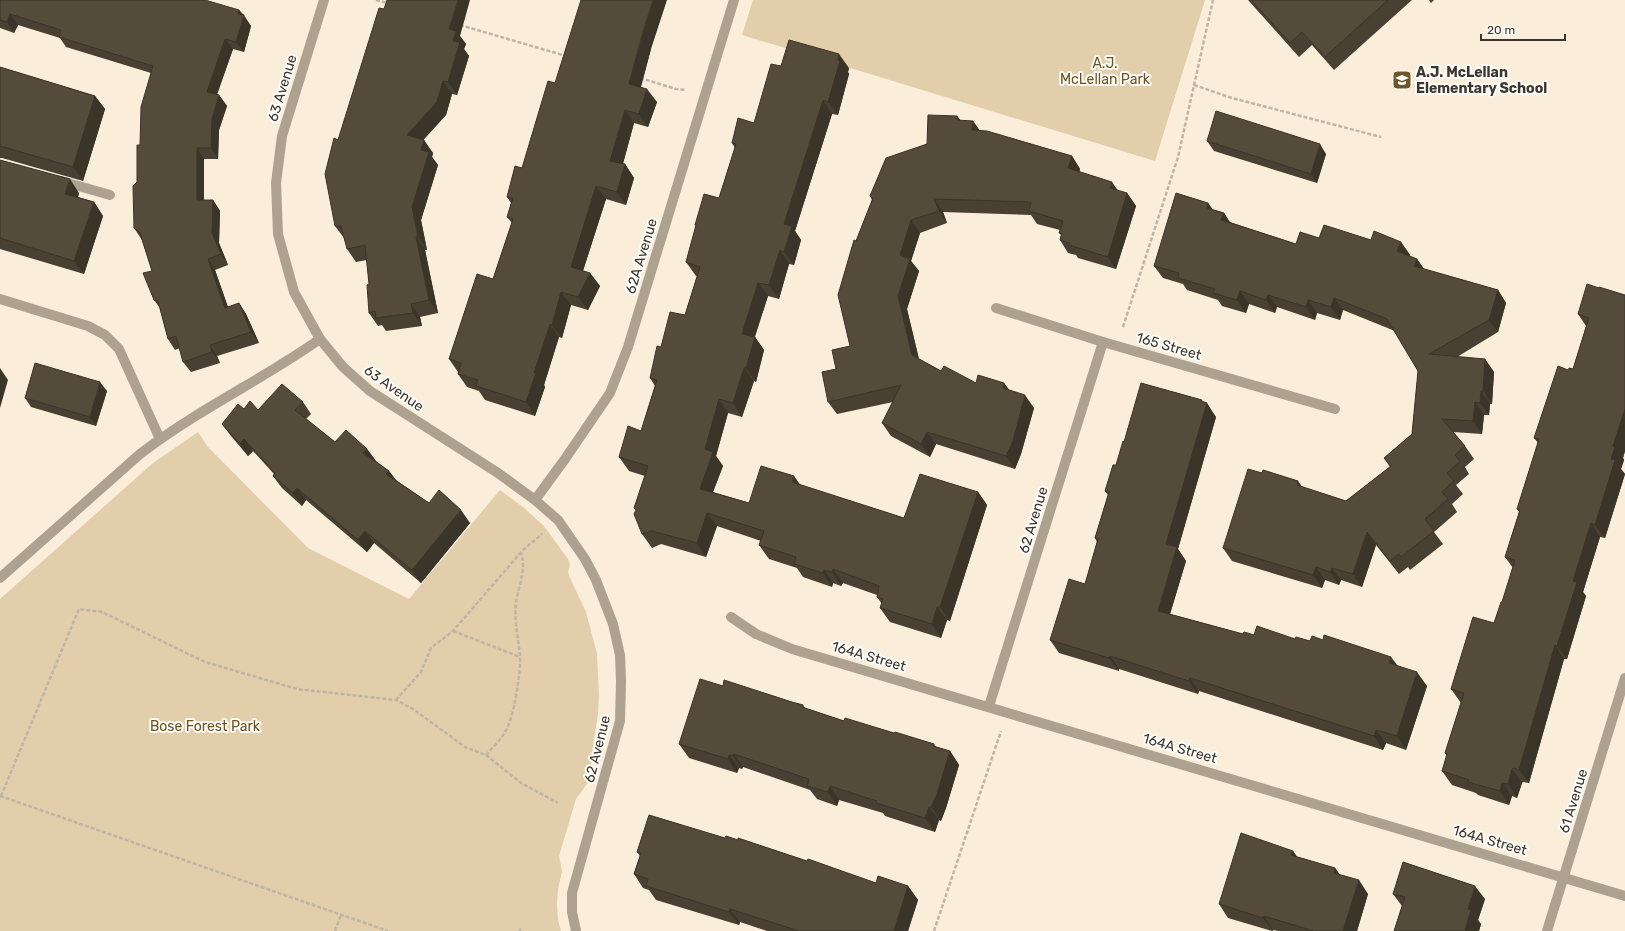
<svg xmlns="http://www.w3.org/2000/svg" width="1625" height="931" font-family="Rubik,sans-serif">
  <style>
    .green { fill: #e2ceaa }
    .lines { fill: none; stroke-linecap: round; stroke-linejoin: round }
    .path { stroke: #bfb5a6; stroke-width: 2.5; stroke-dasharray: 4 2; stroke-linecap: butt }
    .service { stroke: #ada28f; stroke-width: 10 }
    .minor { stroke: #ada28f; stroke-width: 10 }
    .tertiary { stroke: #ada28f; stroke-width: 10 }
    .wall { fill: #484033 }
    .shaded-wall { fill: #3b3429 }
    .building { fill: #544b3b; stroke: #3b3429 }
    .labels { text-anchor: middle; stroke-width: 4; stroke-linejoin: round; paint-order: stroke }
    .park-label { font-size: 14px; fill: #6d531e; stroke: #fffdf9 }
    .poi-label { font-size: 14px; font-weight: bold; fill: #3b362e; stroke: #fffdf9; text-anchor: start }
    .street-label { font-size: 14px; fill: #3b362e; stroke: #fffdf9 }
  </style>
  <rect width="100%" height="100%" fill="#faeedb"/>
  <g class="green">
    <polygon points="753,0 1205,0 1155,161 742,35"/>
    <polygon points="198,432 208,447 308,548 409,599 500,490 523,507 544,526 568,559 570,565 568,572 570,578 586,612 597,654 599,695 598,714 591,759 592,777 576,799 559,856 562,872 558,889 557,904 558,920 561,931 0,931 0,599 153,463"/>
  </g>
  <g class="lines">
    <g class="path">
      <polyline points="376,0 388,3"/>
      <polyline points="460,25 566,56"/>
      <polyline points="640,78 676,89 686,90"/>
      <polyline points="1194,85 1232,98 1381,137"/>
      <polyline points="1123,327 1178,157 1213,0"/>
      <polyline points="453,631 520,657"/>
      <polyline points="396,700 421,672 431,648 453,631 523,550 542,534"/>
      <path d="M486,755C492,748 500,741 505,732C514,719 521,671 520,655C518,638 514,621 516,603C518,587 527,569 521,553"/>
      <polyline points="0,796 388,931"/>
      <polyline points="1,796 79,609 102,612 205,662 297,689 396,700 413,709 465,747 486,755 521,783 558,803"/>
      <polyline points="335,931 341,915"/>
      <polyline points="519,931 521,929"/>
      <polyline points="934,931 1001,731"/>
    </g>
    <g class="service">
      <polyline points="61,181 110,195"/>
      <polyline points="0,299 88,326 105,335 119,349 160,439"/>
      <path d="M0,578L140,454C197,410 262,380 320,339"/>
    </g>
    <g class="minor">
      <polyline points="996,308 1103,342 1335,409"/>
      <polyline points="535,500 565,459 610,393 628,347 734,0"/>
      <polyline points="731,617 756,634 792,649 1625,896"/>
      <polyline points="989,706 1103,342"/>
      <polyline points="1547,931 1625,678"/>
    </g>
    <polyline class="tertiary" points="324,0 282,136 276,183 278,234 294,292 320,339 343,367 370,391 498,473 535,500 558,520 585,559 596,580 613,624 620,655 621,681 620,721 572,893 572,912 576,931"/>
  </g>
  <g class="wall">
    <polygon points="0,0 239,10 244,15 251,26 244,52 233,49 217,95 219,95 227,106 219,130 218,159 204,159 204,200 213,200 220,211 219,243 228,265 215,270 228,307 239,303 246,314 259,343 217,356 220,363 191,372 183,362 180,348 175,350 168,339 160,308 154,300 152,271 142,240 134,228 140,145 151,73 66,47 60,38 18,25 14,33 0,28"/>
    <polygon points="1248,0 1412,0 1334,70 1312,45 1299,57"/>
    <polygon points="1429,0 1434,0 1431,3"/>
    <polygon points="384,9 460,36 466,44 464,49 469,56 457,95 452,94 446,115 423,140 433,153 432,157 438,165 421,220 427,250 425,250 438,313 420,317 422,326 386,331 382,325 378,326 369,313 369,284 367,260 356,262 347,249 344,238 335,226 338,140"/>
    <polygon points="651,49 641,87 657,102 648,127 634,123 623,164 625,164 634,178 626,205 606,199 583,271 590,273 600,286 588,310 571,305 562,338 559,337 544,385 545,387 535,416 485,400 479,391 467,387 458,374 458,372 449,359 493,279 512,223 507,217 511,203 507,197 522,168 555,83"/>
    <polygon points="781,66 849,68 848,72 849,74 838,115 832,114 795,231 801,240 794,265 789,264 779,299 768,296 755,337 764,350 756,382 754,381 742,417 728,413 716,456 723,466 713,492 749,503 800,485 904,518 978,492 987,505 950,621 947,620 941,638 890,622 880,608 882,604 877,597 877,595 843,583 841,586 833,583 832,587 803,577 797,568 769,559 759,545 761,541 717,526 706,557 661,544 652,548 642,534 636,510 645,476 629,471 619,457 641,431 655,386 650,378 661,347 685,315 697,276 696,276 686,262 696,226 695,225 719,198 735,148 732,143 754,123"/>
    <polygon points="0,67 95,96 105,109 83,181 2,158 0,158"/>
    <polygon points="957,116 961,121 973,121 980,131 1072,156 1080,169 1079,172 1119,191 1127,193 1136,206 1116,269 1078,258 1076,255 1068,253 1060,240 1061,235 1059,233 1060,230 1037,224 1031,215 943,212 947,223 920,233 911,261 919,271 907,309 919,359 941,371 976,383 1004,383 1009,390 1034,408 1021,454 1015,469 936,444 930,457 891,436 882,423 893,402 837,414 828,402 836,369 850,346 856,241 872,200 870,196"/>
    <polygon points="1207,141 1326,154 1317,183 1214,151"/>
    <polygon points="0,160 79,193 78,197 94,202 103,216 84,274 0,249"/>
    <polygon points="1208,203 1213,210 1224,213 1230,222 1296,244 1319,238 1371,240 1401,242 1410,255 1409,256 1417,259 1424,269 1498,290 1506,303 1498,332 1457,357 1485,359 1494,372 1492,404 1490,404 1489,415 1484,415 1482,434 1453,432 1465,446 1474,459 1465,467 1469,474 1456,485 1463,494 1452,504 1457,512 1434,532 1443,544 1410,570 1408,567 1399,574 1376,545 1362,587 1341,580 1339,585 1325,580 1322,588 1232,561 1223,548 1302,487 1346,501 1390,467 1384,458 1412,434 1418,371 1395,331 1343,310 1340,320 1317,313 1315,320 1277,307 1275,313 1249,304 1246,313 1222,306 1218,300 1187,290 1183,284 1163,278 1154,266"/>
    <polygon points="1599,288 1625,295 1625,451 1623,458 1624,460 1621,469 1625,474 1605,538 1600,537 1583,592 1586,596 1567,659 1564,659 1529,783 1523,782 1522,783 1517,798 1512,796 1509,805 1478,795 1476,793 1452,785 1442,771 1447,756 1445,753 1461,703 1451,689 1494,623 1502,602 1513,568 1505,557 1519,512 1517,509 1538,443 1534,438 1568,370 1573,369 1586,326 1578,314"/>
    <polygon points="107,391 96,426 31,407 25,398"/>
    <polygon points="303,402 311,414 306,419 335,442 367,449 376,461 389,471 396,480 429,503 470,523 421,583 374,543 367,552 306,500 302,506 282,488 273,476 274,474 253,451 248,456 231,436 222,424 258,410"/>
    <polygon points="1204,402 1216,417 1178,549 1186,561 1170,614 1243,634 1295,639 1310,641 1398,666 1427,686 1406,750 1386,743 1383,750 1199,691 1198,694 1119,669 1119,671 1059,653 1050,640 1085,584 1097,542 1095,538 1108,495 1105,491 1116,465 1124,442"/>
    <polygon points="723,686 803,705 805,708 844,721 894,733 934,744 936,747 950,751 959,765 946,808 941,821 939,820 935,832 885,816 883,813 839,800 837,806 817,799 810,790 743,767 742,769 739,768 737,773 689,758 679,744"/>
    <polygon points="1293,851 1297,857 1335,868 1340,875 1368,894 1357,931 1278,931 1273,930 1273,931 1272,931 1228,918 1219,904"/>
    <polygon points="637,852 876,883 908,886 918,900 908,931 767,931 740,922 739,925 656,900 649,890 643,888 634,874 640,856"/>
    <polygon points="1393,894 1485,899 1478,920 1481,924 1479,931 1394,931 1402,906"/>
  </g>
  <g class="shaded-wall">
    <polygon points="458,0 470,0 460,36 466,44 464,49 469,56 457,95 448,82 453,41 449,29"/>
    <polygon points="653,0 667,0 651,49 638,97 629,84 642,35"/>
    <polygon points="239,10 251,26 244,52 236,42 238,14"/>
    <polygon points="10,14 18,25 14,33 7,22"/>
    <polygon points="225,39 233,49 214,102 207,92"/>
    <polygon points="839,54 849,68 848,72 849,74 838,115 828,102"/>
    <polygon points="443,81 452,94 446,115 416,148 407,135"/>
    <polygon points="647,89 657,102 648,127 639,114"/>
    <polygon points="219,95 227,106 219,130 218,159 211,148 212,119"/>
    <polygon points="95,96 105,109 83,181 73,167"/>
    <polygon points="823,100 832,114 795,231 801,240 794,265 784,252 784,224"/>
    <polygon points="625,110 634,123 620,174 610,161"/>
    <polygon points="957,116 966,128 957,120"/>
    <polygon points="973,121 982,134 972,130"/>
    <polygon points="424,140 433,153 432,157 438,165 421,220 427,250 418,237 412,207 421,150"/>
    <polygon points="1320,144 1326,154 1317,183 1311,174"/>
    <polygon points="197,148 204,159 204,211 197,200"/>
    <polygon points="1072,156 1080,169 1077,181 1068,168"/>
    <polygon points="625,164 634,178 626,205 617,192"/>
    <polygon points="70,179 79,193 75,207 65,194"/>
    <polygon points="1112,182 1121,195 1110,188"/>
    <polygon points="596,186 606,199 580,280 571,267"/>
    <polygon points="1127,193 1136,206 1116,269 1108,257"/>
    <polygon points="934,199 943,212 947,223 939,211"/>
    <polygon points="213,200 220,211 219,243 228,265 221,254 212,233"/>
    <polygon points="94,202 103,216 84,274 74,261"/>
    <polygon points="1208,203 1217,216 1207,208"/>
    <polygon points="1224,213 1232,226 1221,220"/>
    <polygon points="911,220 920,233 911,261 919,271 907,309 921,368 912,355 898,296 900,255"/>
    <polygon points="416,237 425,250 438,313 429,300"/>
    <polygon points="1401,242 1410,255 1406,264 1397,251"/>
    <polygon points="780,250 789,264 779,299 769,285"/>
    <polygon points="208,259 215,270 232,319 225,308"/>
    <polygon points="1417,259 1426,272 1414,266"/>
    <polygon points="590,273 600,286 588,310 578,297"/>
    <polygon points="758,283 768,296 751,347 742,334"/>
    <polygon points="1498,290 1506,303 1498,332 1489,320"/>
    <polygon points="1240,291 1249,304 1246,313 1237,300"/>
    <polygon points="561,292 571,305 562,338 552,325"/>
    <polygon points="1268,295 1277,307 1275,313 1266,300"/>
    <polygon points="1334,298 1343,310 1340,320 1331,307"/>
    <polygon points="1308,300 1317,313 1315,320 1306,307"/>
    <polygon points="239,303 246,314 259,343 251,332"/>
    <polygon points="411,304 420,317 422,326 413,313"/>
    <polygon points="550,324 559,337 544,385 545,387 535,416 526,402 534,373"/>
    <polygon points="755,337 764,350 756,382 746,368"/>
    <polygon points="210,345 217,356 220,363 212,352"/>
    <polygon points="1485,359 1494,372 1492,404 1483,391"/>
    <polygon points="0,368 8,380 0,408"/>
    <polygon points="744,368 754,381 742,417 733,403"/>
    <polygon points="100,382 107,391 96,426 90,417"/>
    <polygon points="1004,383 1013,395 1003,388"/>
    <polygon points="1481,391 1490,404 1489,415 1480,403"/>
    <polygon points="1025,395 1034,408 1021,454 1015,469 1006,456"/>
    <polygon points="719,399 728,413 716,456 723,466 709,502 700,489 705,449"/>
    <polygon points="1202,400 1206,406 1207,403 1216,417 1178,549 1186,561 1167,624 1158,611 1166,544"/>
    <polygon points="1475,402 1484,415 1482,434 1473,421"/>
    <polygon points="1625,409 1625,451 1623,458 1624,460 1621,469 1625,474 1605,538 1595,525 1611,459 1613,446"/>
    <polygon points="927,432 936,444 930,457 921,444"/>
    <polygon points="244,439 253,451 248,456 240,444"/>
    <polygon points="367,449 376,461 363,453"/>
    <polygon points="389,471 398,483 386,474"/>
    <polygon points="794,476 804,490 792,482"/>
    <polygon points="1298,481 1307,494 1297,485"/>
    <polygon points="297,488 306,500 302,506 293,493"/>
    <polygon points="978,492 987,505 950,621 940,607"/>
    <polygon points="461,510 470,523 421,583 412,570"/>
    <polygon points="707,513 717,526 706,557 697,543"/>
    <polygon points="1591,523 1600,537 1583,592 1586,596 1567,659 1557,646 1573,581"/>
    <polygon points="365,531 374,543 367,552 358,540"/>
    <polygon points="1367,532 1376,545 1362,587 1353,574"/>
    <polygon points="1316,567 1325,580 1322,588 1313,575"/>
    <polygon points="1332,568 1341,580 1339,585 1330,572"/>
    <polygon points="833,569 843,583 841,586 832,572"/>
    <polygon points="824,570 833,583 832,587 823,573"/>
    <polygon points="937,607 947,620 941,638 932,624"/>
    <polygon points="1555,645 1564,659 1529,783 1519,770"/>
    <polygon points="1110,656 1119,669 1119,671 1109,658"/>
    <polygon points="1391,657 1401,670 1389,663"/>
    <polygon points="1417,672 1427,686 1406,750 1397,736"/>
    <polygon points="1190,678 1199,691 1198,694 1189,681"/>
    <polygon points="1376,730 1386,743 1383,750 1374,736"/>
    <polygon points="950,751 959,765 946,808 941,821 931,807"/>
    <polygon points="734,754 743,767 742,769 733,756"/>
    <polygon points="729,755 739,768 737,773 728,759"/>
    <polygon points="1512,769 1522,783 1517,798 1508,784"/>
    <polygon points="1502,783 1512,796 1509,805 1500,791"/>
    <polygon points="830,786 839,800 837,806 828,792"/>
    <polygon points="929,807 939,820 935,832 925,818"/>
    <polygon points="1293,851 1302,864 1291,855"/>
    <polygon points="1335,868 1345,882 1334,873"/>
    <polygon points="1359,880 1368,894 1357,931 1343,931"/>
    <polygon points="908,886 918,900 908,931 894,931"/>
    <polygon points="1475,886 1485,899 1478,920 1481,924 1479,931 1465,931 1468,909"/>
    <polygon points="730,909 740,922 739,925 729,912"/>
    <polygon points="1264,916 1273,930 1273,931 1263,918"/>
  </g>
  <g class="building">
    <polygon points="0,0 205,0 239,10 238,14 244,15 236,42 225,39 207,92 219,95 212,119 211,148 197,148 197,200 213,200 212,233 221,254 208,259 225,308 239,303 251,332 210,345 212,352 183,362 176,336 168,339 158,301 154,300 143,273 152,271 140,233 134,228 133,186 137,182 137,145 140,145 141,107 153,66 59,37 61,30 10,14 7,22 0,20"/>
    <polygon points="387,0 458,0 449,29 456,31 453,41 460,42 448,82 443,81 437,102 407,135 424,140 421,150 429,152 412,207 418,237 416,237 429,300 411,304 413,313 376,318 375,311 369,313 367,285 369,284 365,245 347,249 341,226 335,226 325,174 334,138 338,140 379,8 384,9"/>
    <polygon points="581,0 653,0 642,35 629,84 647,89 639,114 625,110 610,161 625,164 617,192 596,186 571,267 590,273 578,297 561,292 552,325 550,324 534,373 536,373 526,402 476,386 478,380 458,374 461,363 449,359 477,274 493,279 513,219 507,217 513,198 507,197 515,166 522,168 548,81 555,83"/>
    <polygon points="1251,0 1388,0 1325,57 1302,32 1290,43"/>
    <polygon points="789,40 839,54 838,60 840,61 828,102 823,100 784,224 792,226 784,252 780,250 769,285 758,283 742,334 755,337 746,368 744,368 733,403 719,399 705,449 713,452 700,489 749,503 761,466 794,476 792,482 904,518 920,474 978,492 940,607 937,607 932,624 880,608 883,599 877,597 879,586 833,569 832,572 824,570 823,573 794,564 796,557 759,545 764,531 707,513 697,543 652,531 642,534 634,514 636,510 634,508 648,466 619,457 628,426 641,431 657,380 650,378 657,346 661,347 670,312 685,315 700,267 686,262 696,225 695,225 704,194 719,198 736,144 732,143 738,118 754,123 771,64 781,66"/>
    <polygon points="0,67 95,96 73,167 0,146"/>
    <polygon points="1216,111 1320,144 1311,174 1207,141"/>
    <polygon points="928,115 957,116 957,120 973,121 972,130 987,131 1072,156 1068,168 1112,182 1110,188 1127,193 1108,257 1069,245 1069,243 1060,240 1062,233 1059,233 1063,221 1029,211 1031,202 934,199 939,211 911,220 900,255 910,259 898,296 912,355 941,371 944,366 976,383 978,375 1004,383 1003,388 1025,395 1013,441 1006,456 927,432 921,444 882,423 901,385 828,402 822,372 836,369 832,350 850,346 838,295 854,240 856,241 873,198 870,196 886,158 927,144"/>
    <polygon points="0,160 70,179 65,194 94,202 74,261 0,238"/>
    <polygon points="1176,193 1208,203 1207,208 1224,213 1221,220 1296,244 1300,232 1319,238 1324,225 1371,240 1374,231 1401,242 1397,251 1417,259 1414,266 1498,290 1489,320 1429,354 1485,359 1483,391 1481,391 1480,403 1475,402 1473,421 1442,419 1465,446 1455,455 1460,461 1447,473 1454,481 1442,492 1448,499 1425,519 1434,531 1401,557 1399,554 1390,561 1367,532 1353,574 1332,568 1330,572 1316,567 1313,575 1223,548 1248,469 1262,473 1263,470 1298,481 1297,485 1346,501 1391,466 1384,458 1412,434 1418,371 1387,319 1334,298 1331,307 1308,300 1306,307 1268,295 1266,300 1240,291 1237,300 1213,293 1215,289 1178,278 1179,273 1154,266"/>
    <polygon points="1587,284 1599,288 1599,287 1625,295 1625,409 1613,446 1615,447 1611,459 1615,460 1595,525 1591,523 1573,581 1577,582 1557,646 1555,645 1519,770 1514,768 1512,769 1508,784 1502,783 1500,791 1468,782 1469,780 1442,771 1447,754 1445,753 1464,693 1451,689 1473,617 1494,623 1501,602 1502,602 1515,560 1505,557 1520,510 1517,509 1539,439 1534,438 1558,366 1568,370 1569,368 1573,369 1589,318 1578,314"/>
    <polygon points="35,363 100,382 90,417 25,398"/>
    <polygon points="1141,383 1202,400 1201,401 1207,403 1166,544 1177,547 1158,611 1243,634 1244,632 1254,635 1257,626 1295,639 1296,637 1310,641 1312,636 1323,640 1324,635 1391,657 1389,663 1417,672 1397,736 1376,730 1374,736 1190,678 1189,681 1110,656 1109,658 1050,640 1069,579 1085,584 1098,539 1095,538 1109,492 1105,491 1113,465 1116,465 1123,441 1124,442"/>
    <polygon points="282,384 303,402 295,410 335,442 346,430 367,449 363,453 389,471 386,474 429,503 439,490 461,510 412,570 365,531 358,540 297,488 293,493 273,476 275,473 244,439 240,444 222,424 238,404 244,409 250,401 258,410"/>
    <polygon points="700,679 723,686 724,680 792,702 803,705 802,707 844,721 845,718 894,733 895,732 934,744 933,746 950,751 937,794 931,807 929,807 925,818 876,803 877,801 830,786 828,792 807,786 809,779 734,754 733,756 729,755 728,759 679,744"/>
    <polygon points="649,815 725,838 726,836 738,840 738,838 807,861 808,859 876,883 878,876 908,886 894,931 799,931 730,909 729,912 646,886 648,879 634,874 641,853 637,852"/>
    <polygon points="1241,833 1293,851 1291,855 1335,868 1334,873 1359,880 1343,931 1314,931 1264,916 1263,918 1219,904"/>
    <polygon points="1403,862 1475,886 1468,909 1471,910 1465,931 1394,931 1405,897 1393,894"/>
  </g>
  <defs>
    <g id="school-square" transform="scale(1)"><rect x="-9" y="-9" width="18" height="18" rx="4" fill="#6f5627" stroke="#fffdf9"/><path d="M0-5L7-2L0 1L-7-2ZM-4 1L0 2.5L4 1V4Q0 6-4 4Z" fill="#fff"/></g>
  </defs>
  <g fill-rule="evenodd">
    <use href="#school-square" x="1402" y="80"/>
  </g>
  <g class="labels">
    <g class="park-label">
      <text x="1105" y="68">A.J.<tspan x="1105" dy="16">McLellan Park</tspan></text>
      <text x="205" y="731">Bose Forest Park</text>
    </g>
    <g class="poi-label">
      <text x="1416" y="77">A.J. McLellan<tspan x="1416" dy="16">Elementary School</tspan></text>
    </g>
    <g class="street-label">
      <text transform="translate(282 88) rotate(-73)" y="5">63 Avenue</text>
      <text transform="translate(641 256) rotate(-73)" y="5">62A Avenue</text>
      <text transform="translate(1169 346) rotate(16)" y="5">165 Street</text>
      <text transform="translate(394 388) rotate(35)" y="5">63 Avenue</text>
      <text transform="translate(1033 520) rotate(-73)" y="5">62 Avenue</text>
      <text transform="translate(869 656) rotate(16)" y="5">164A Street</text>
      <text transform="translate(1180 748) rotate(16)" y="5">164A Street</text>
      <text transform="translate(597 749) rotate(-76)" y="5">62 Avenue</text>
      <text transform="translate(1573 801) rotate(-73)" y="5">61 Avenue</text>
      <text transform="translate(1490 840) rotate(16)" y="5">164A Street</text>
    </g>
  </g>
  <path d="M1481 34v6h84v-6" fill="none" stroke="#3b362e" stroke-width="2"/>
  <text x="1487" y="34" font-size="12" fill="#3b362e" stroke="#fffdf9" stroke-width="3" paint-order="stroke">20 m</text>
</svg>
